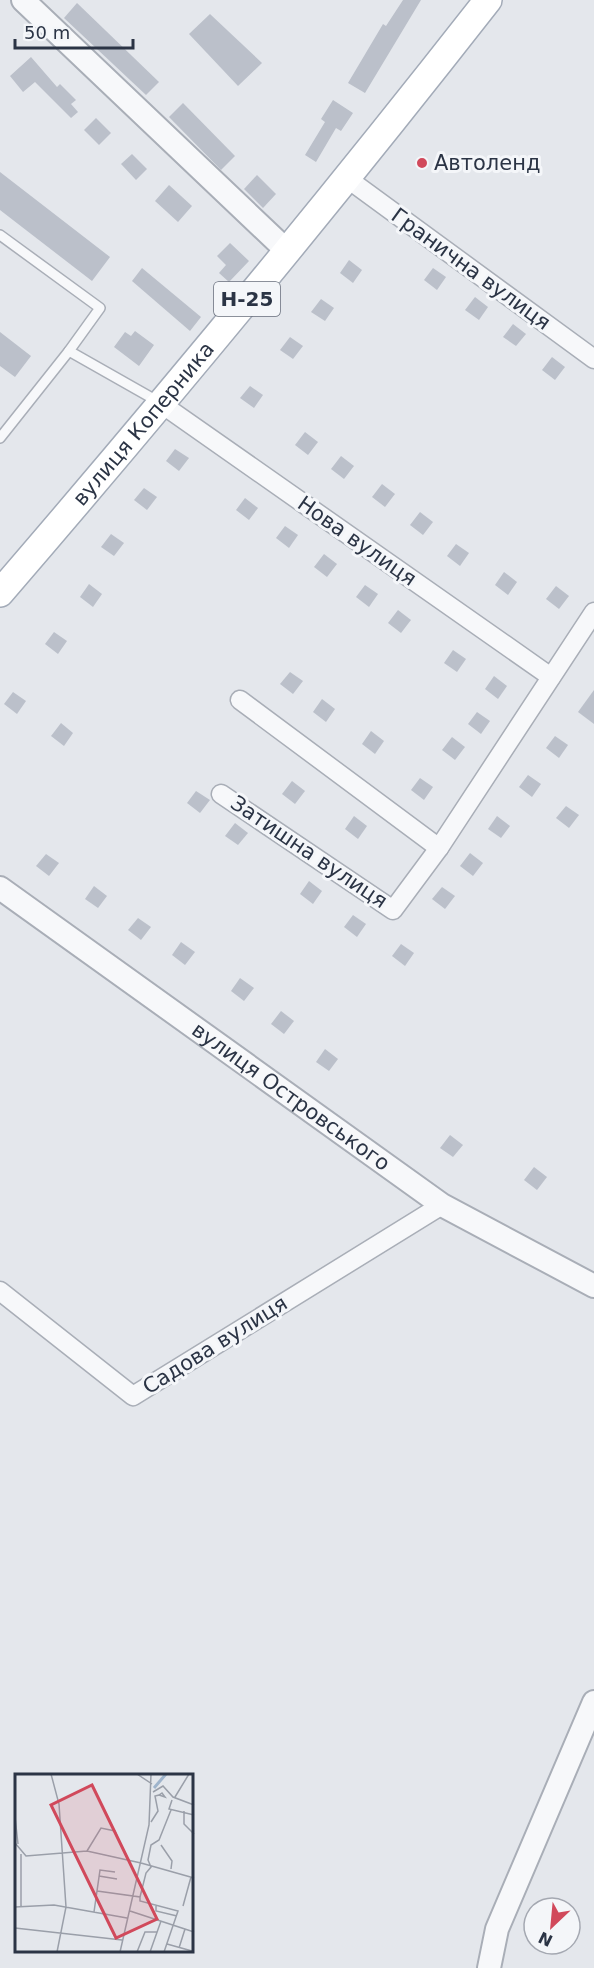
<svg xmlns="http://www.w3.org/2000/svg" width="594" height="1968" font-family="'DejaVu Sans',sans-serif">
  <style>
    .building { fill: #bbc0ca }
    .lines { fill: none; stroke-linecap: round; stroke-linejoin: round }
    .service-casing { stroke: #a9aeb7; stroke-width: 12 }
    .minor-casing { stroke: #a9aeb7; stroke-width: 21 }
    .tertiary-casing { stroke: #a9aeb7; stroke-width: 26 }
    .primary-casing { stroke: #a3abb8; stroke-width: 30 }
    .service { stroke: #f7f8fa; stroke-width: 9 }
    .minor { stroke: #f7f8fa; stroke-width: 18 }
    .tertiary { stroke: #f7f8fa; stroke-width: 22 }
    .primary { stroke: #fff; stroke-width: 27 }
    .poi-dot { fill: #d1495b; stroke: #f4f6f9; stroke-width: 2 }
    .labels { text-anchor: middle; stroke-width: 6; stroke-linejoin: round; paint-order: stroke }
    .shield { fill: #f4f6f9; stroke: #676e7b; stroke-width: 1.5 }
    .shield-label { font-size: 20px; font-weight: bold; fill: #2b3445 }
    .poi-label { font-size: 21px; fill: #2b3445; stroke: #f4f6f9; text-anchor: start }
    .street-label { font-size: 21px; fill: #2b3445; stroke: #f4f6f9 }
    .inset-river { fill: none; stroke: #9fb4cc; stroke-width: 3 }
    .inset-road { fill: none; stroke: #9a9fa9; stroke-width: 1.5 }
    .view { fill: #d1495b; fill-opacity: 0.15; stroke: #d1495b; stroke-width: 3 }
    .inset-edge { fill: none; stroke: #2b3445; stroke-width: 3 }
  </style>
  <rect width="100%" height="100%" fill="#e4e7ec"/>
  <g class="building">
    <polygon points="403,0 421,0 365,93 348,83 383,24 386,26"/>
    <polygon points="77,3 159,82 146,95 64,18"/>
    <polygon points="210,14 262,63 238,86 189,34"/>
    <polygon points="31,57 57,87 60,84 76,100 71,104 78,112 71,118 35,82 23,92 10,76"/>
    <polygon points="333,100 353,113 341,131 336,128 316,162 305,155 325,122 321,119"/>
    <polygon points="183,103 235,156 221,170 169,117"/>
    <polygon points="96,118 111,133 99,145 84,130"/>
    <polygon points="132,154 147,169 136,180 121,164"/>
    <polygon points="0,172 110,257 92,281 0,210"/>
    <polygon points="257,175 276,194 263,208 244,189"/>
    <polygon points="169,185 192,206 178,222 155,201"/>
    <polygon points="230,243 249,261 229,282 219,273 226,265 217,256"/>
    <polygon points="349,260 362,270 353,283 340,273"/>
    <polygon points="142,268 201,317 190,331 132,281"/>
    <polygon points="433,268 446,277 437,290 424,280"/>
    <polygon points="475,297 488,307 479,320 465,310"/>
    <polygon points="321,299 334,308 325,321 311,312"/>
    <polygon points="513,324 526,334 516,346 503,337"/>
    <polygon points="135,331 154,345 139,366 114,347 125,332 131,336"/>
    <polygon points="0,332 31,356 15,377 0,366"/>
    <polygon points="290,337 303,346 293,359 280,350"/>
    <polygon points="552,357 565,367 555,380 542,370"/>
    <polygon points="250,386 263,395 254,408 240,398"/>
    <polygon points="305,432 318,442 308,455 295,445"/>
    <polygon points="175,449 189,458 179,471 166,461"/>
    <polygon points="341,456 354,466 344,479 331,469"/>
    <polygon points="382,484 395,494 385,507 372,497"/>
    <polygon points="144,488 157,497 147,510 134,500"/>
    <polygon points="245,498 258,508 249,520 236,510"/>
    <polygon points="420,512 433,522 423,535 410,525"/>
    <polygon points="285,526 298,535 289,548 276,538"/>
    <polygon points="111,534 124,543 114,556 101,547"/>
    <polygon points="456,544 469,553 460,566 447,556"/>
    <polygon points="324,554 337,564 327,577 314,567"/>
    <polygon points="504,572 517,582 508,595 495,585"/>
    <polygon points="89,584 102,594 93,607 80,597"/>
    <polygon points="365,585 378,594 369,607 356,597"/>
    <polygon points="556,586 569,596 559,609 546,599"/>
    <polygon points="398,610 411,620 401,633 388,623"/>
    <polygon points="54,632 67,641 58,654 45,644"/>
    <polygon points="453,650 466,659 457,672 444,663"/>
    <polygon points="290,672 303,681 293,694 280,684"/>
    <polygon points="494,676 507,686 498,699 485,689"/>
    <polygon points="594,690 594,724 578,712"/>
    <polygon points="13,692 26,701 17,714 4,704"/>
    <polygon points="322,699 335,709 326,722 313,712"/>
    <polygon points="477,712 490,721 481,734 468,724"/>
    <polygon points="61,723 73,733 64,746 51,736"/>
    <polygon points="371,731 384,741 375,754 362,744"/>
    <polygon points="555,736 568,745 559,758 546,748"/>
    <polygon points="452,737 465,747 455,760 442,750"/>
    <polygon points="528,775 541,784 532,797 519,787"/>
    <polygon points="420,778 433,787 424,800 411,790"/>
    <polygon points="292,781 305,791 295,804 282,794"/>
    <polygon points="196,791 210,800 200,813 187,803"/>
    <polygon points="566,806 579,815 569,828 556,818"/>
    <polygon points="354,816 367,826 358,839 345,829"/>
    <polygon points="497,816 510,826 501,838 488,829"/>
    <polygon points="235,823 248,833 238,845 225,836"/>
    <polygon points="470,853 483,863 473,876 460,866"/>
    <polygon points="46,854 59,863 49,876 36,866"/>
    <polygon points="309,881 322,891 313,904 300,894"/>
    <polygon points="94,886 107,896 98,908 85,899"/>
    <polygon points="442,887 455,896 445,909 432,899"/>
    <polygon points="353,915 366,924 357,937 344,927"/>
    <polygon points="138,918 151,927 141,940 128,930"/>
    <polygon points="181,942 195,952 185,965 172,955"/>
    <polygon points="401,944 414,953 405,966 392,956"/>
    <polygon points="240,978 254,988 244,1001 231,991"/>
    <polygon points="281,1011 294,1021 284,1034 271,1024"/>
    <polygon points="325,1049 338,1059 329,1071 316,1062"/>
    <polygon points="450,1135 463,1145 453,1157 440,1148"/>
    <polygon points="534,1167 547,1177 537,1190 524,1180"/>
  </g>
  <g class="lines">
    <g class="service-casing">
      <g id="service">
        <polyline points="0,235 100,308 69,351 159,402"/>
        <polyline points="0,438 69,351"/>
      </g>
    </g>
    <g class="minor-casing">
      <g id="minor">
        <polyline points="348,179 594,359"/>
        <polyline points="163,405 551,677"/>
        <polyline points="240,700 439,848"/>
        <polyline points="221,794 393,910 439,848 594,612"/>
        <polyline points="0,1291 133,1396 442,1205"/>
      </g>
    </g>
    <g class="tertiary-casing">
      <g id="tertiary">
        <polyline points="23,0 286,250"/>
        <path id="s1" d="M0,888L442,1205L594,1286"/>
        <polyline points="489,1968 497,1929 594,1702"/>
      </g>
    </g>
    <g class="primary-casing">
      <g id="primary">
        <path id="s2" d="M0,593C167,399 330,202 488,0"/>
      </g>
    </g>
    <use href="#service" class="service"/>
    <use href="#minor" class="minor"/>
    <use href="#tertiary" class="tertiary"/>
    <use href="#primary" class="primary"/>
  </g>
  <circle class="poi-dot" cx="422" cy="163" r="6"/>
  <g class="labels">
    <rect class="shield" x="214" y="282" width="66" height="34" rx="4.5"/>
    <g class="shield-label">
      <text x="247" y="306">Н-25</text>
    </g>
    <g class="poi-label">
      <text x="434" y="170">Автоленд</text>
    </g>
    <g class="street-label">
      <text transform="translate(471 269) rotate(36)" y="7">Гранична вулиця</text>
      <text dy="7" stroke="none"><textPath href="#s2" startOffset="222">вулиця Коперника</textPath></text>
      <text transform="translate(357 541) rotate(35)" y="7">Нова вулиця</text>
      <text transform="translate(309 852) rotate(34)" y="7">Затишна вулиця</text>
      <text dy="7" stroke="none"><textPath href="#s1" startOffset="358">вулиця Островського</textPath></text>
      <text transform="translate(215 1345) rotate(-32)" y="7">Садова вулиця</text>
    </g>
  </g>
  <g transform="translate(15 1774)">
    <rect width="178" height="178" fill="#e4e7ec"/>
    <path class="inset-river" d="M139,14L151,0"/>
    <path class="inset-road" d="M36,0L44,30L51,133L42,178M122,0L137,10M138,18L148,12L158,23L179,31M160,23L174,0M157,26L154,35L179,41M169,37V50L179,60M0,43L3,70M136,48L143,37L140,22L144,21L147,19L150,23L144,21M0,69L11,82L72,77L126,89M146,71L157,87L156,95M72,77L86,54L100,57L102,62M6,80V133M126,89L179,104M84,102L102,105M82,117L125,123V127L163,137L149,178M125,123L131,99L136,93L133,86L136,71L144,66L156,36M141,131V137L162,142M168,132L176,103M0,133L39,131L112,144M115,137L179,158M79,138L85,96L100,98M0,154L107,166M152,170L177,177M164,174L170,155M105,178L134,51L136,0M122,178L130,158H142M135,178L146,147"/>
    <path class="view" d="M77,11L142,145L101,164L36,31Z"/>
    <rect width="178" height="178" class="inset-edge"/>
  </g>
  <g transform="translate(552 1926) rotate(206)"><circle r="28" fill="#f4f6f9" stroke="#a4a8b1" stroke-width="1.5"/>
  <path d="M0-4.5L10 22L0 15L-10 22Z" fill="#d1495b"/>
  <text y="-9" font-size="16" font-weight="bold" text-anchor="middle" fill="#2b3445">N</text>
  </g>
  <path d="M15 39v9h118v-9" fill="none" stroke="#2b3445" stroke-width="3"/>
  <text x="24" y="39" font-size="18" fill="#2b3445" stroke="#f4f6f9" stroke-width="4.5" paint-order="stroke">50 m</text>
</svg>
